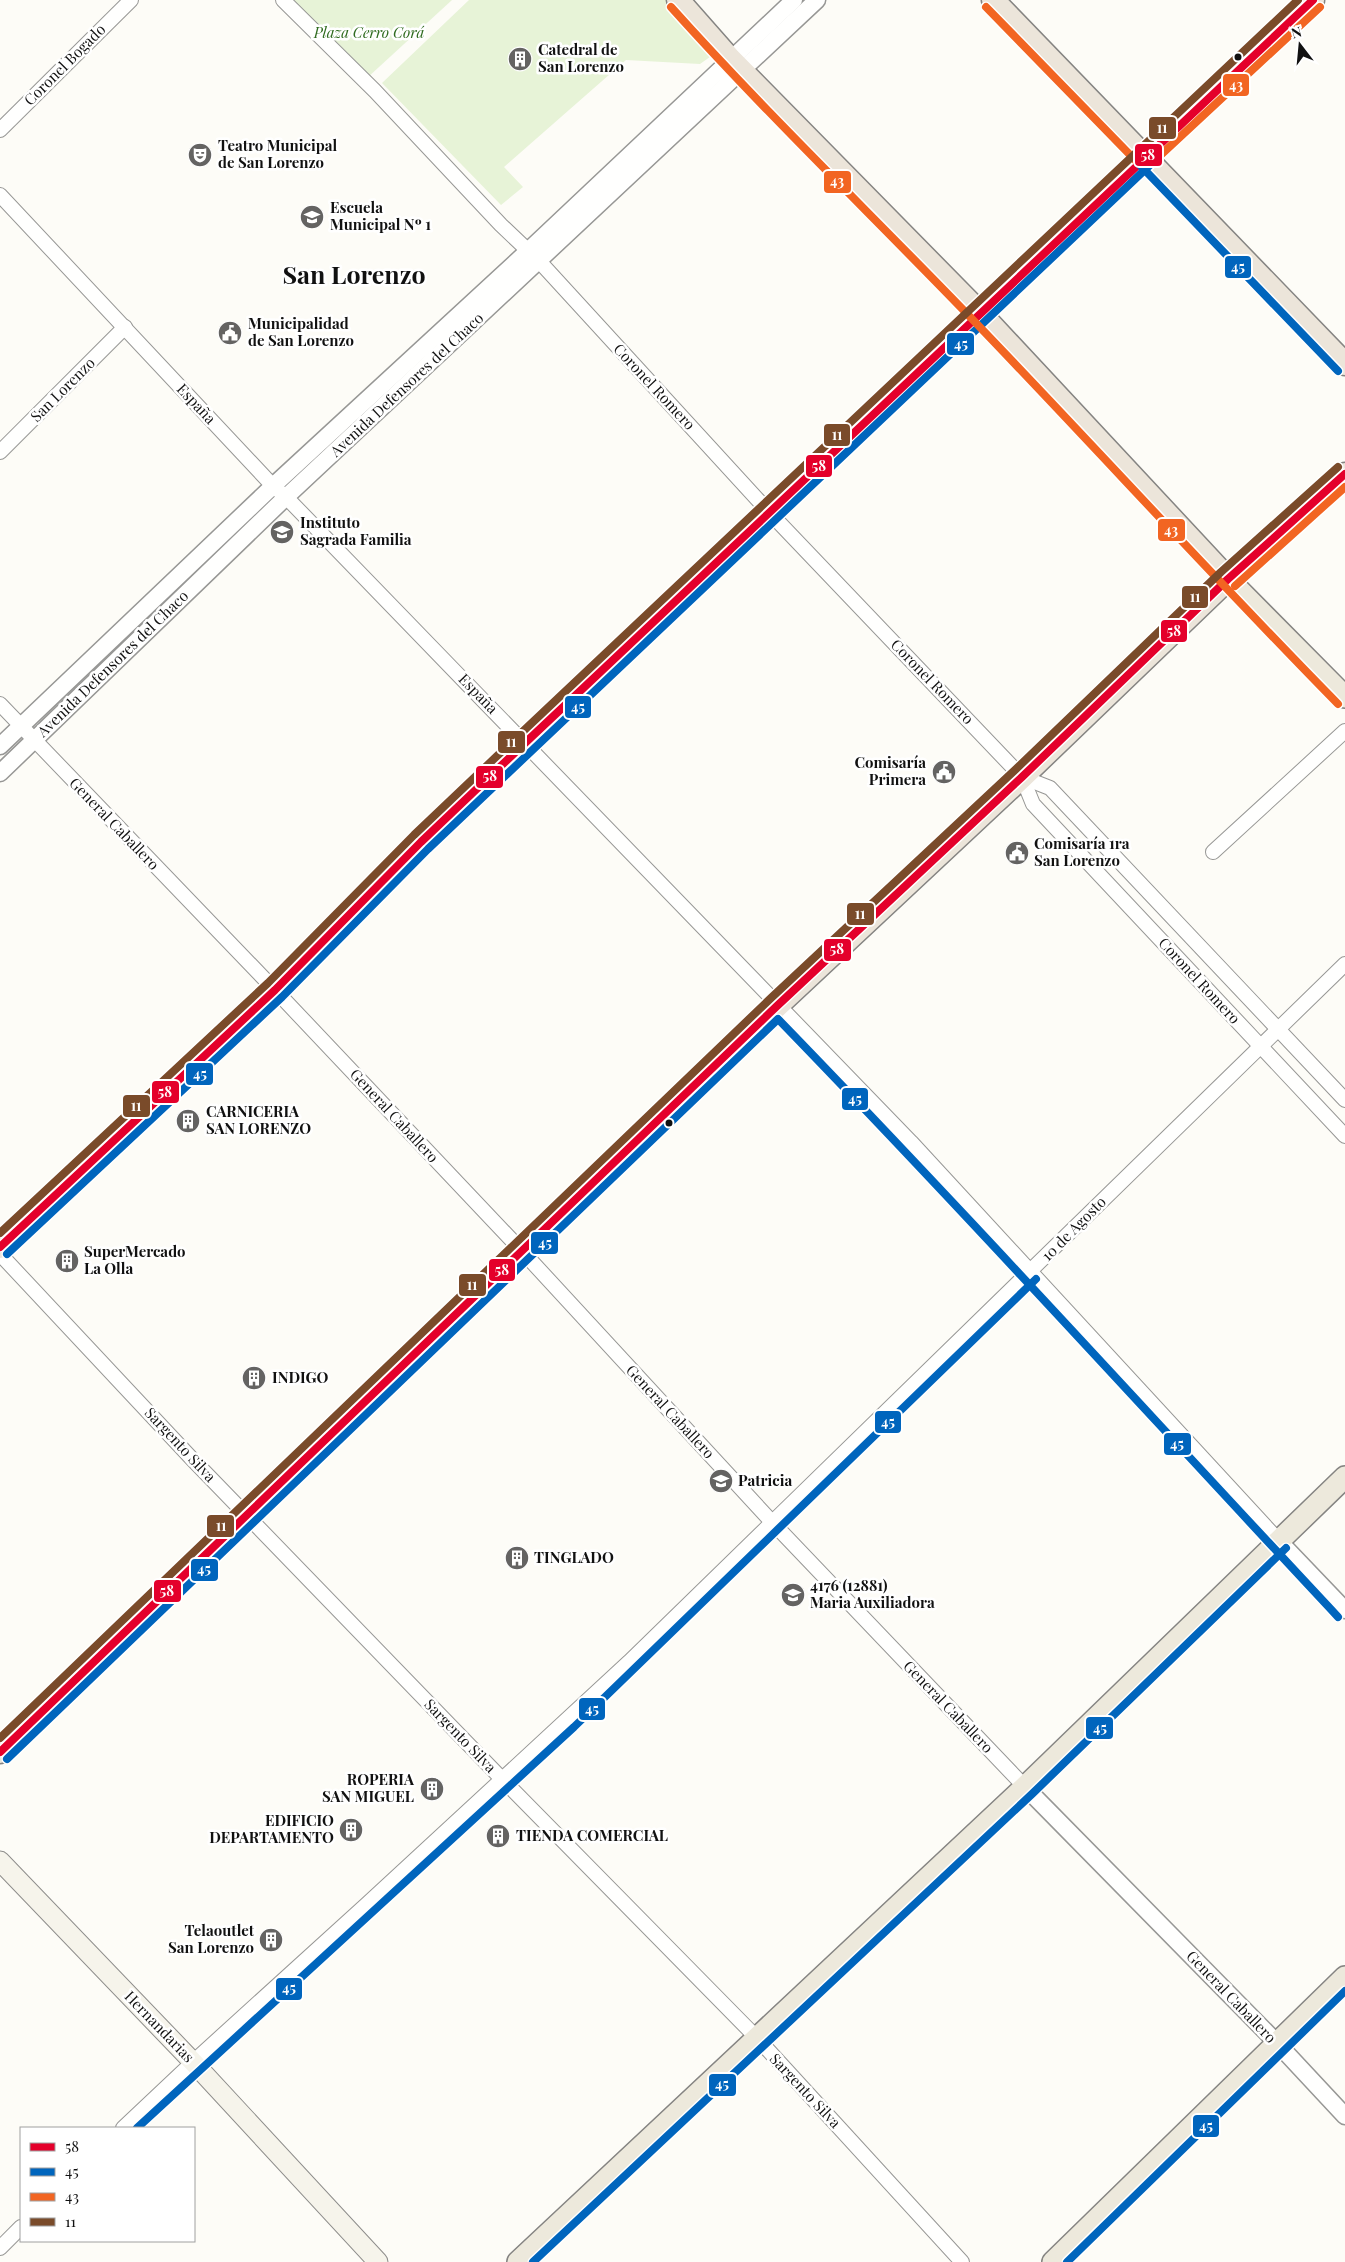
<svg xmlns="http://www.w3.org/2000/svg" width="1345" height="2262" font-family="'Playfair Display',serif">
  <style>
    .green { fill: #e7f3d7 }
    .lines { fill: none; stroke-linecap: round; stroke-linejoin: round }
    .minor-casing { stroke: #979795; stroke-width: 16 }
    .tertiary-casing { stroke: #979795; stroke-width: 19 }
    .secondary-casing { stroke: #8e8d8b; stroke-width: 21 }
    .primary-casing { stroke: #858482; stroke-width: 24 }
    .trunk-casing { stroke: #858482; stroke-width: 25 }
    .minor { stroke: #fffffe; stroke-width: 14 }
    .tertiary { stroke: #fffffe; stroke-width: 16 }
    .secondary { stroke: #f6f4eb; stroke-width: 19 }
    .primary { stroke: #ede9dc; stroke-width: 21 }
    .trunk { stroke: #ece5da; stroke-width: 22 }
    .bus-1-casing { stroke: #fff; stroke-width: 11 }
    .bus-2-casing { stroke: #fff; stroke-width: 11 }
    .bus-3-casing { stroke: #fff; stroke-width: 11 }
    .bus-4-casing { stroke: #fff; stroke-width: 11 }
    .bus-1 { stroke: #e4002b; stroke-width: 8 }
    .bus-2 { stroke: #0065bd; stroke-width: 8 }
    .bus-3 { stroke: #f26522; stroke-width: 8 }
    .bus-4 { stroke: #7a4b2a; stroke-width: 8 }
    .bus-dot { fill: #111; stroke: #fff; stroke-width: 2 }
    .labels { text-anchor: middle; stroke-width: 5; stroke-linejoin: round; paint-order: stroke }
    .park-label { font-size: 15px; font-style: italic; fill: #2f6b1f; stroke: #fff }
    .poi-label { font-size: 15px; font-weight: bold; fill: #111; stroke: #fff; text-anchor: start }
    .street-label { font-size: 15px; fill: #111; stroke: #fff }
    .town-label { font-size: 25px; font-weight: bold; fill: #111; stroke: #fff }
    .line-badge { stroke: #fff; stroke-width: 2 }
    .badge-label { font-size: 14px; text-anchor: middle; font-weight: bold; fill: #fff }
  </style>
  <rect width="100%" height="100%" fill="#fdfcf7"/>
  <g class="green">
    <polygon points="293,0 452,0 367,78"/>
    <polygon points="469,0 668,0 717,52 700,64 626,60 504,167 523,187 501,205 382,83"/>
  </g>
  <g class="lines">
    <g class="minor-casing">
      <g id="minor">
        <polyline points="283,0 375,91 501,225 539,261 769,512 1022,777 1033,804 1345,1136"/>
        <polyline points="0,130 131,0"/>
        <polyline points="0,195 273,486 286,497 911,1142 1279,1541"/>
        <polyline points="0,452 125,327"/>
        <polyline points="0,704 275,990 522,1251 771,1521 1025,1787"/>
        <polyline points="1022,777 1050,788 1345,1100"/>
        <polyline points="1213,852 1345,731"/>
        <polyline points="0,1254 193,1460 502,1779 757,2038 962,2262"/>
        <polyline points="123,2128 193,2062 366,1905 629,1662 1345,964"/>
        <polyline points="0,2248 21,2227"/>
      </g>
    </g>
    <g class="tertiary-casing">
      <g id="tertiary">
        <polyline points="0,746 273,486 528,251 794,0"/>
        <polyline points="0,773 286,497 817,0"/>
        <polyline points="1279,1541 1345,1610"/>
        <polyline points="1025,1787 1276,2042 1345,2116"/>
      </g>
    </g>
    <g class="secondary-casing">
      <polyline id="secondary" points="0,1861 193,2062 378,2262"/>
    </g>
    <g class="primary-casing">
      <g id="primary">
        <polyline points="1228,579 1345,697"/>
        <polyline points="518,2262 1025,1787 1345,1477"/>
        <polyline points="1053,2262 1345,1977"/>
      </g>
    </g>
    <g class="trunk-casing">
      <g id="trunk">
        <polyline points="678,0 730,59 980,313 1228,579"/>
        <polyline points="993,0 1345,364"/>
        <polyline points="0,1247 275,990 421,842 525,743 1313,0"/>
        <polyline points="0,1752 778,1005 1022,777 1228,579 1345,474"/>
      </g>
    </g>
    <use href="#minor" class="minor"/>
    <use href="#tertiary" class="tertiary"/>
    <use href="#secondary" class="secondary"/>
    <use href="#primary" class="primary"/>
    <use href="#trunk" class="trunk"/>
    <g class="bus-1-casing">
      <g id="bus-1">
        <polyline points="0,1247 275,990 421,842 525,743 1313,0"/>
        <polyline points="0,1752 778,1005 1022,777 1228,579 1345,474"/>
      </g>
    </g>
    <g class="bus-2-casing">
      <g id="bus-2">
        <polyline points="1138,163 1338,371"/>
        <polyline points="7,1254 282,997 428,849 1152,163"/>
        <path d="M7,1759L778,1019C968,1215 1151,1417 1338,1617"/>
        <polyline points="137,2128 574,1727 1036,1279"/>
        <polyline points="533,2262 1032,1794 1286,1548"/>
        <polyline points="1067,2262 1345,1991"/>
      </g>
    </g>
    <g class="bus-3-casing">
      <g id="bus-3">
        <path d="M671,7C768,115 873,216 974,321C1096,448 1214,578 1338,704"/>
        <polyline points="986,7 1138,163"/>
        <polyline points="1152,163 1320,7"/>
        <polyline points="1235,586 1345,487"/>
      </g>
    </g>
    <g class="bus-4-casing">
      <g id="bus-4">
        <polyline points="0,1233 268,983 414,835 518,736 1298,0"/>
        <polyline points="0,1738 771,998 1015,770 1221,572 1338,467"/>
      </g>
    </g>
    <use href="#bus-1" class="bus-1"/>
    <use href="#bus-2" class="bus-2"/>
    <use href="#bus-3" class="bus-3"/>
    <use href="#bus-4" class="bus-4"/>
  </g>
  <defs>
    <g id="building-disc" transform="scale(1.25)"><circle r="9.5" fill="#646362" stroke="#fff"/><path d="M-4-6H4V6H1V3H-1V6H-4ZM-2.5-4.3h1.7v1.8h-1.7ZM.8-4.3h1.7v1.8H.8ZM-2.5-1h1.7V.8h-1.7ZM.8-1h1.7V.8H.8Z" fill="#fff"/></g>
    <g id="theatre-disc" transform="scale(1.25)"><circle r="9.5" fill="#646362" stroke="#fff"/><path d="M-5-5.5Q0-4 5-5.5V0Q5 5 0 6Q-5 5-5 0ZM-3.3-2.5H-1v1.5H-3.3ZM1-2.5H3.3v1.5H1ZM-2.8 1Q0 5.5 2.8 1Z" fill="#fff"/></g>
    <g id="school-disc" transform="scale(1.25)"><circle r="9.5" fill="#646362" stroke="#fff"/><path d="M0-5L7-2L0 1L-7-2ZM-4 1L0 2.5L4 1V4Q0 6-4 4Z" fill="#fff"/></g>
    <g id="civic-disc" transform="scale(1.25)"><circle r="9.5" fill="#646362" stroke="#fff"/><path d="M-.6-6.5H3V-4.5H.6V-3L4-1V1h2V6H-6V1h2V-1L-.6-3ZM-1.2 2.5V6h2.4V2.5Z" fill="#fff"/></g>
    <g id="university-disc" transform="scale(1.25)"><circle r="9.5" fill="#646362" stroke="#fff"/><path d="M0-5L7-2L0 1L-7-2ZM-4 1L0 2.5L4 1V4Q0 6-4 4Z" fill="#fff"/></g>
  </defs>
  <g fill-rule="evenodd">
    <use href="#building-disc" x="520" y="59"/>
    <use href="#theatre-disc" x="200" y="155"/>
    <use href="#school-disc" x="312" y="217"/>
    <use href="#civic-disc" x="230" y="333"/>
    <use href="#university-disc" x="282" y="532"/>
    <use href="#civic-disc" x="944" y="772"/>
    <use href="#civic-disc" x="1017" y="853"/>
    <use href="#building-disc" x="188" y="1121"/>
    <use href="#building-disc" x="67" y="1261"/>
    <use href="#building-disc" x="254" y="1378"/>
    <use href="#school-disc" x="721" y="1481"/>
    <use href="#building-disc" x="517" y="1558"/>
    <use href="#school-disc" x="793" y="1595"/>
    <use href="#building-disc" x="432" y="1789"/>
    <use href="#building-disc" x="351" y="1830"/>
    <use href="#building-disc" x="498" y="1836"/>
    <use href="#building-disc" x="271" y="1940"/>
  </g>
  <g class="bus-dot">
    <circle cx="1238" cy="57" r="4.5"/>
    <circle cx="669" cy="1123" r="4.5"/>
  </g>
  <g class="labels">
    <g class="park-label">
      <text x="369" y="38">Plaza Cerro Corá</text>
    </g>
    <g class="poi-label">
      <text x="538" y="55">Catedral de<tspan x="538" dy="17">San Lorenzo</tspan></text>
      <text x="218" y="151">Teatro Municipal<tspan x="218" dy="17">de San Lorenzo</tspan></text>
      <text x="330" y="213">Escuela<tspan x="330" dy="17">Municipal Nº 1</tspan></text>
      <text x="248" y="329">Municipalidad<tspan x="248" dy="17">de San Lorenzo</tspan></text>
      <text x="300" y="528">Instituto<tspan x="300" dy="17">Sagrada Familia</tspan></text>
      <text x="926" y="768" text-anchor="end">Comisaría<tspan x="926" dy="17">Primera</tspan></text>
      <text x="1034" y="849">Comisaría 1ra<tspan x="1034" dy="17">San Lorenzo</tspan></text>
      <text x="206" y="1117">CARNICERIA<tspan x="206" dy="17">SAN LORENZO</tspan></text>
      <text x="84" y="1257">SuperMercado<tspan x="84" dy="17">La Olla</tspan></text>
      <text x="272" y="1383">INDIGO</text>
      <text x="738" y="1486">Patricia</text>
      <text x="534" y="1563">TINGLADO</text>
      <text x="810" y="1591">4176 (12881)<tspan x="810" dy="17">Maria Auxiliadora</tspan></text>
      <text x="414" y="1785" text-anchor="end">ROPERIA<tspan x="414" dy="17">SAN MIGUEL</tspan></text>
      <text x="334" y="1826" text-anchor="end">EDIFICIO<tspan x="334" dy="17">DEPARTAMENTO</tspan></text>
      <text x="516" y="1841">TIENDA COMERCIAL</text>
      <text x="254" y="1936" text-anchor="end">Telaoutlet<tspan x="254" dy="17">San Lorenzo</tspan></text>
    </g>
    <g class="street-label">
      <text transform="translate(65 65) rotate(-45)" y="5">Coronel Bogado</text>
      <text transform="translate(407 385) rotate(-43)" y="5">Avenida Defensores del Chaco</text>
      <text transform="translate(654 387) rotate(47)" y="5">Coronel Romero</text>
      <text transform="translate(63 390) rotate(-45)" y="5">San Lorenzo</text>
      <text transform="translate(196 404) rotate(47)" y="5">España</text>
      <text transform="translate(113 664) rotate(-44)" y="5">Avenida Defensores del Chaco</text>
      <text transform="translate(932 682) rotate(46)" y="5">Coronel Romero</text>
      <text transform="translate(478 694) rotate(46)" y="5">España</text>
      <text transform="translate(114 824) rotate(46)" y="5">General Caballero</text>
      <text transform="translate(1199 981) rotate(47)" y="5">Coronel Romero</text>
      <text transform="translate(394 1116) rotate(47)" y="5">General Caballero</text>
      <text transform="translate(1074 1229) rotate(-45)" y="5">10 de Agosto</text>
      <text transform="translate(670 1412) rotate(47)" y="5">General Caballero</text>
      <text transform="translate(180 1445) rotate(47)" y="5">Sargento Silva</text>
      <text transform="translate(948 1707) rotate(46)" y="5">General Caballero</text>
      <text transform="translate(460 1736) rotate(46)" y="5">Sargento Silva</text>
      <text transform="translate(1231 1997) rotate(46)" y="5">General Caballero</text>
      <text transform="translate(159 2027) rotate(46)" y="5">Hernandarias</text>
      <text transform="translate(805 2091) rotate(47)" y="5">Sargento Silva</text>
    </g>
    <g class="town-label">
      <text x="354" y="284">San Lorenzo</text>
    </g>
  </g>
  <g class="line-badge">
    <rect x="1222" y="73" width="28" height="24" rx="5" fill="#f26522"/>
    <rect x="1148" y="116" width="29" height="24" rx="5" fill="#7a4b2a"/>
    <rect x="1134" y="143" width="29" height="24" rx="5" fill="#e4002b"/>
    <rect x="823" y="170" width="29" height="24" rx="5" fill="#f26522"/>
    <rect x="1224" y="255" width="28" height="24" rx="5" fill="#0065bd"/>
    <rect x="946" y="332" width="29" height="24" rx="5" fill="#0065bd"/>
    <rect x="823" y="423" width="28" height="24" rx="5" fill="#7a4b2a"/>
    <rect x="805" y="454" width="28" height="24" rx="5" fill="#e4002b"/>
    <rect x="1157" y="518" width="29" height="24" rx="5" fill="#f26522"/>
    <rect x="1181" y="585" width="28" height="24" rx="5" fill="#7a4b2a"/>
    <rect x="1160" y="619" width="28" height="24" rx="5" fill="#e4002b"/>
    <rect x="564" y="695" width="28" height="24" rx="5" fill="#0065bd"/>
    <rect x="497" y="730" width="29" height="24" rx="5" fill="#7a4b2a"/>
    <rect x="475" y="765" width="29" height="24" rx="5" fill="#e4002b"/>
    <rect x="846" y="902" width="29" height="24" rx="5" fill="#7a4b2a"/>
    <rect x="823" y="938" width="29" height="24" rx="5" fill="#e4002b"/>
    <rect x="185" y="1062" width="29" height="24" rx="5" fill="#0065bd"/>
    <rect x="151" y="1080" width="29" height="24" rx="5" fill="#e4002b"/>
    <rect x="841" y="1087" width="28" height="24" rx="5" fill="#0065bd"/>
    <rect x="122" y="1094" width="29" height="24" rx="5" fill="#7a4b2a"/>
    <rect x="530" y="1231" width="29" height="24" rx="5" fill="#0065bd"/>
    <rect x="488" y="1258" width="28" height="24" rx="5" fill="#e4002b"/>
    <rect x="458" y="1273" width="29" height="24" rx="5" fill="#7a4b2a"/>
    <rect x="874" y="1410" width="28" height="24" rx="5" fill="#0065bd"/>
    <rect x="1163" y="1432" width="29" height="24" rx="5" fill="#0065bd"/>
    <rect x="206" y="1514" width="29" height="24" rx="5" fill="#7a4b2a"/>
    <rect x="190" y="1558" width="29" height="24" rx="5" fill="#0065bd"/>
    <rect x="153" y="1579" width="29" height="24" rx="5" fill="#e4002b"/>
    <rect x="578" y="1697" width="28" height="24" rx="5" fill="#0065bd"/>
    <rect x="1085" y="1716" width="29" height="24" rx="5" fill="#0065bd"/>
    <rect x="275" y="1977" width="28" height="24" rx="5" fill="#0065bd"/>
    <rect x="708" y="2073" width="29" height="24" rx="5" fill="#0065bd"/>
    <rect x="1192" y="2114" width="28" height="24" rx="5" fill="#0065bd"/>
  </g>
  <g class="badge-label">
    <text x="1236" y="90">43</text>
    <text x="1162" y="133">11</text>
    <text x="1148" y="160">58</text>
    <text x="837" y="186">43</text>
    <text x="1238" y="272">45</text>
    <text x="961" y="349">45</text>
    <text x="837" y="440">11</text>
    <text x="819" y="471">58</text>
    <text x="1171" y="535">43</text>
    <text x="1195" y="602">11</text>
    <text x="1174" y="636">58</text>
    <text x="578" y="712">45</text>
    <text x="511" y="747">11</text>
    <text x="490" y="781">58</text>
    <text x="860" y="919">11</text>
    <text x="837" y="954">58</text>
    <text x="200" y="1079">45</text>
    <text x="165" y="1097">58</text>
    <text x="855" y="1104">45</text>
    <text x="136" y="1111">11</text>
    <text x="545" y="1248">45</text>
    <text x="502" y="1275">58</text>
    <text x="472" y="1290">11</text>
    <text x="888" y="1427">45</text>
    <text x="1177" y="1449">45</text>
    <text x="221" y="1531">11</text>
    <text x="204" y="1574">45</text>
    <text x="167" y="1596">58</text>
    <text x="592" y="1714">45</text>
    <text x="1100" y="1733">45</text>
    <text x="289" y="1993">45</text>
    <text x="722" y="2089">45</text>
    <text x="1206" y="2131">45</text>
  </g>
  <rect x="20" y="2127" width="175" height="115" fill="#ffffff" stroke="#a0a0a0"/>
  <rect x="30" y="2143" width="25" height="8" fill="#e4002b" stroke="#a0a0a0"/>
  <text x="65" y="2152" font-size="15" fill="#111111">58</text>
  <rect x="30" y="2168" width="25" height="8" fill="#0065bd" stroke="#a0a0a0"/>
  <text x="65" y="2177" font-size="15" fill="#111111">45</text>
  <rect x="30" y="2193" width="25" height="8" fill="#f26522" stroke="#a0a0a0"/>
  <text x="65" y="2202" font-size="15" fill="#111111">43</text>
  <rect x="30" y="2218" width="25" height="8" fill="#7a4b2a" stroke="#a0a0a0"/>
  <text x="65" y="2227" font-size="15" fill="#111111">11</text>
  <g transform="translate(1300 45) rotate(344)" stroke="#ffffff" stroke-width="4" paint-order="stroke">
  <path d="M0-4L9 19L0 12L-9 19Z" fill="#111111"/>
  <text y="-8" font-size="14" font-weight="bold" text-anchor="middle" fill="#111111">N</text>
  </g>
</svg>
